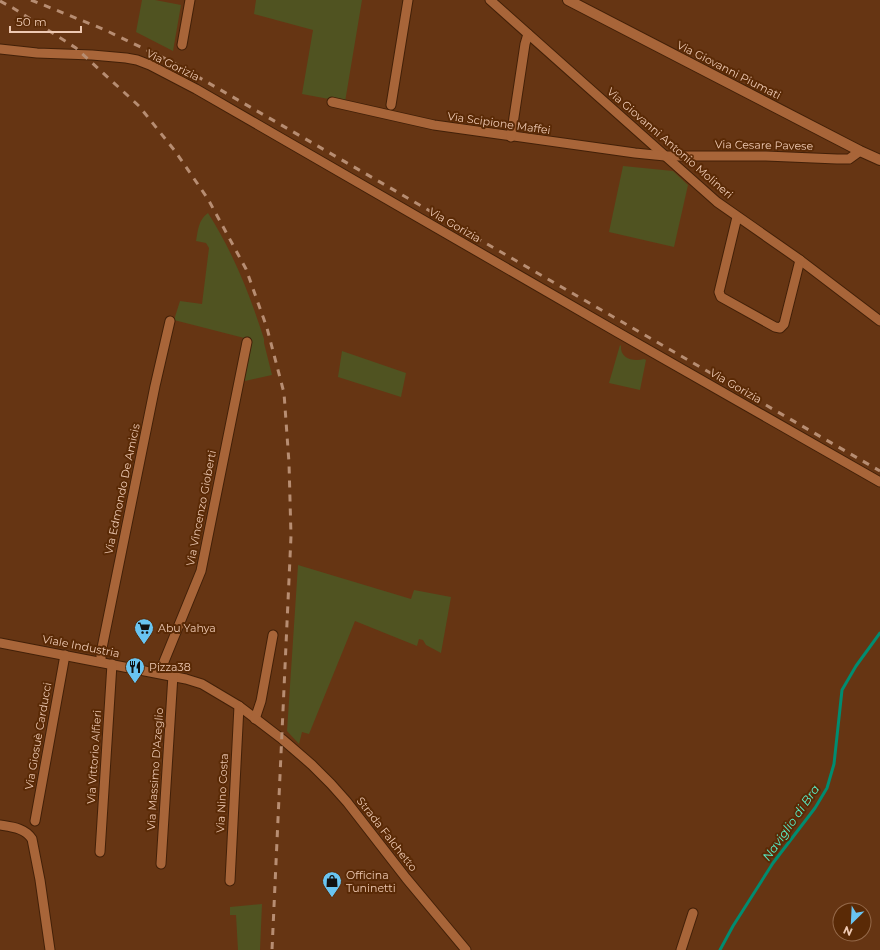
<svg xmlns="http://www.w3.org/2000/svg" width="880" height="950" font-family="Montserrat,sans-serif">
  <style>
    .green { fill: #505321 }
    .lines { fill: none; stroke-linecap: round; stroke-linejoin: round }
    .stream { stroke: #008c70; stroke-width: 3 }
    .street-casing { stroke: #422008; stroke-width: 11 }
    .secondary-casing { stroke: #422008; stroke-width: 12 }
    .street { stroke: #a86539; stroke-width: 9 }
    .secondary { stroke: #a86539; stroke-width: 10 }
    .rail { stroke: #b78d72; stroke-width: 3; stroke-dasharray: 7 7; stroke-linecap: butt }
    .labels { text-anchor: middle; stroke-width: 4; stroke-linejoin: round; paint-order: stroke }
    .street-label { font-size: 11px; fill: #eec9b3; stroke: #5a2a06 }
    .poi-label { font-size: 11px; fill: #eec9b3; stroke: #5a2a06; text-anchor: start }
    .water-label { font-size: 12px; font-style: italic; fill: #59f1c9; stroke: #5a2a06 }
  </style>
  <rect width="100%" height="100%" fill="#663513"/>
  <g class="green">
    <polygon points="142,0 155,0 181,5 173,51 136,32"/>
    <polygon points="256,0 362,0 345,102 302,94 313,30 254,14"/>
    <polygon points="623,166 673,171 688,185 674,247 609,232"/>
    <path d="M208,213C233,252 250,295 264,339V343L272,375L245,381L244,376L252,340L174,320L180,301L202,304L209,248L206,243L196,241C198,231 198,220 208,213Z"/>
    <path d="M620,345L621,346C620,359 634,362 644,359L646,360L640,390L609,383Z"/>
    <polygon points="342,351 406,373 401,397 338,377"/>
    <polygon points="298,565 411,599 414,590 451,597 441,653 426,645 423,640 419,639 417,646 355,621 309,734 302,732 299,744 287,731"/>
    <polygon points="262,904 260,950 238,950 236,915 230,915 230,907"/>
  </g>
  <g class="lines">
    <polyline class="stream" points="720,950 733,926 773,863 815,808 827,788 834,764 842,690 856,666 880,633"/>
    <g class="street-casing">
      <g id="street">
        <polyline points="490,0 717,202 800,260 880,321"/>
        <polyline points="182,45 190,0"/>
        <polyline points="0,49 37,53 92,55 126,58 137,60 150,65 196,89 617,332 880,482"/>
        <polyline points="332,102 434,125 635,153 665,156 766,156 837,159 849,159 860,151"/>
        <polyline points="391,105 408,0"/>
        <polyline points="511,137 525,44 528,34"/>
        <polyline points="737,217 719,292 721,297 775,327 780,328 784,324 800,260"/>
        <polyline points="0,643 186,679 202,684 239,706 282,739 312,765 331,784 347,802 406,878 466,950"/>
        <polyline points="101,662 101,653 155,386 170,321"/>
        <polyline points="161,673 163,664 201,571 247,342"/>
        <polyline points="255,719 261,701 273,635"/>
        <polyline points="35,821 65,655"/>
        <path d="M0,825C12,827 25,828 32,839L40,880L50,950"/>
        <polyline points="100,852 112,664"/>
        <polyline points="161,864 173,675"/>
        <polyline points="230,881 239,706"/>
        <polyline points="681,950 693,913"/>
      </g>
    </g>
    <g class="secondary-casing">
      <polyline id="secondary" points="568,0 860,151 880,160"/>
    </g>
    <use href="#street" class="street"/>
    <use href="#secondary" class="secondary"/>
    <g class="rail">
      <polyline points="31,0 103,29 174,63 880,471"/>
      <polyline points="0,1 13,8 76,48 139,106 175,151 208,199 246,269 267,328 284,393 289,463 291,536 272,950"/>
    </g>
  </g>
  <defs>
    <g id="supermarket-pin" transform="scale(1)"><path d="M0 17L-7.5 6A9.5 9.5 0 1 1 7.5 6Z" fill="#69c4f1" stroke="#5a2a06"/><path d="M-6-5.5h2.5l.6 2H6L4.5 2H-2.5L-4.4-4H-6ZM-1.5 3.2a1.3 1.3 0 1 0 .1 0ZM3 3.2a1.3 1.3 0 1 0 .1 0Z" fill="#111"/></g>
    <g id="restaurant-pin" transform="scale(1)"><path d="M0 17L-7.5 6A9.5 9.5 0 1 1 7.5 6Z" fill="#69c4f1" stroke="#5a2a06"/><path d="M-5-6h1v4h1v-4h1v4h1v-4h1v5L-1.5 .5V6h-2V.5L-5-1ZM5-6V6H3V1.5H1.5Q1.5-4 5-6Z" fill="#111"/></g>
    <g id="shop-pin" transform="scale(1)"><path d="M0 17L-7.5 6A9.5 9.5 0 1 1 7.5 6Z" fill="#69c4f1" stroke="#5a2a06"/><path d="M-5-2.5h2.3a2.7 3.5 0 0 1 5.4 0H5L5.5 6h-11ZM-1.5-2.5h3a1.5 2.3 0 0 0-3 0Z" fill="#111"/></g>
  </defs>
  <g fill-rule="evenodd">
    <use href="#supermarket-pin" x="144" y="628"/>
    <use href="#restaurant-pin" x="135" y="667"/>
    <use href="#shop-pin" x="332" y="881"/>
  </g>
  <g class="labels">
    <g class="street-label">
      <text transform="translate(173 65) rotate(26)" y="4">Via Gorizia</text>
      <text transform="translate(729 70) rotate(27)" y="4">Via Giovanni Piumati</text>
      <text transform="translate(499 123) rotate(8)" y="4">Via Scipione Maffei</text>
      <text transform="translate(670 143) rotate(41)" y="4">Via Giovanni Antonio Molineri</text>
      <text transform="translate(764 145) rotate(1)" y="4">Via Cesare Pavese</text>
      <text transform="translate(455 225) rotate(30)" y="4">Via Gorizia</text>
      <text transform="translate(736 386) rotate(30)" y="4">Via Gorizia</text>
      <text transform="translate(122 489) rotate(-78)" y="4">Via Edmondo De Amicis</text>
      <text transform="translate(201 508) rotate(-79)" y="4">Via Vincenzo Gioberti</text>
      <text transform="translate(81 646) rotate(11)" y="4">Viale Industria</text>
      <text transform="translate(38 736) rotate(-80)" y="4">Via Giosuè Carducci</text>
      <text transform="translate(94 757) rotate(-86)" y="4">Via Vittorio Alfieri</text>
      <text transform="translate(155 769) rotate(-86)" y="4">Via Massimo D'Azeglio</text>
      <text transform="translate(222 793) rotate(-87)" y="4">Via Nino Costa</text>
      <text transform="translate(387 834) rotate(52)" y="4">Strada Falchetto</text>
    </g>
    <g class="poi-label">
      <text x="158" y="632">Abu Yahya</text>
      <text x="149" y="671">Pizza38</text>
      <text x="346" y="879">Officina<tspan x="346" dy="13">Tuninetti</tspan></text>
    </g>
    <g class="water-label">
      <text transform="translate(791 823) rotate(-55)" y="4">Naviglio di Bra</text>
    </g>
  </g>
  <g transform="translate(852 922) rotate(204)"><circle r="19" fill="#5a2a06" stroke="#956a4b"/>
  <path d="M0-3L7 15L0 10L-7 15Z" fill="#69c4f1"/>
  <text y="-6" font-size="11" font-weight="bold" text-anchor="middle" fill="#eec9b3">N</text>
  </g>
  <path d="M10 26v6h71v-6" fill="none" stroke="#eec9b3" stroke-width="2"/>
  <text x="16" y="26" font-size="12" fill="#eec9b3" stroke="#5a2a06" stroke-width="3" paint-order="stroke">50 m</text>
</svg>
